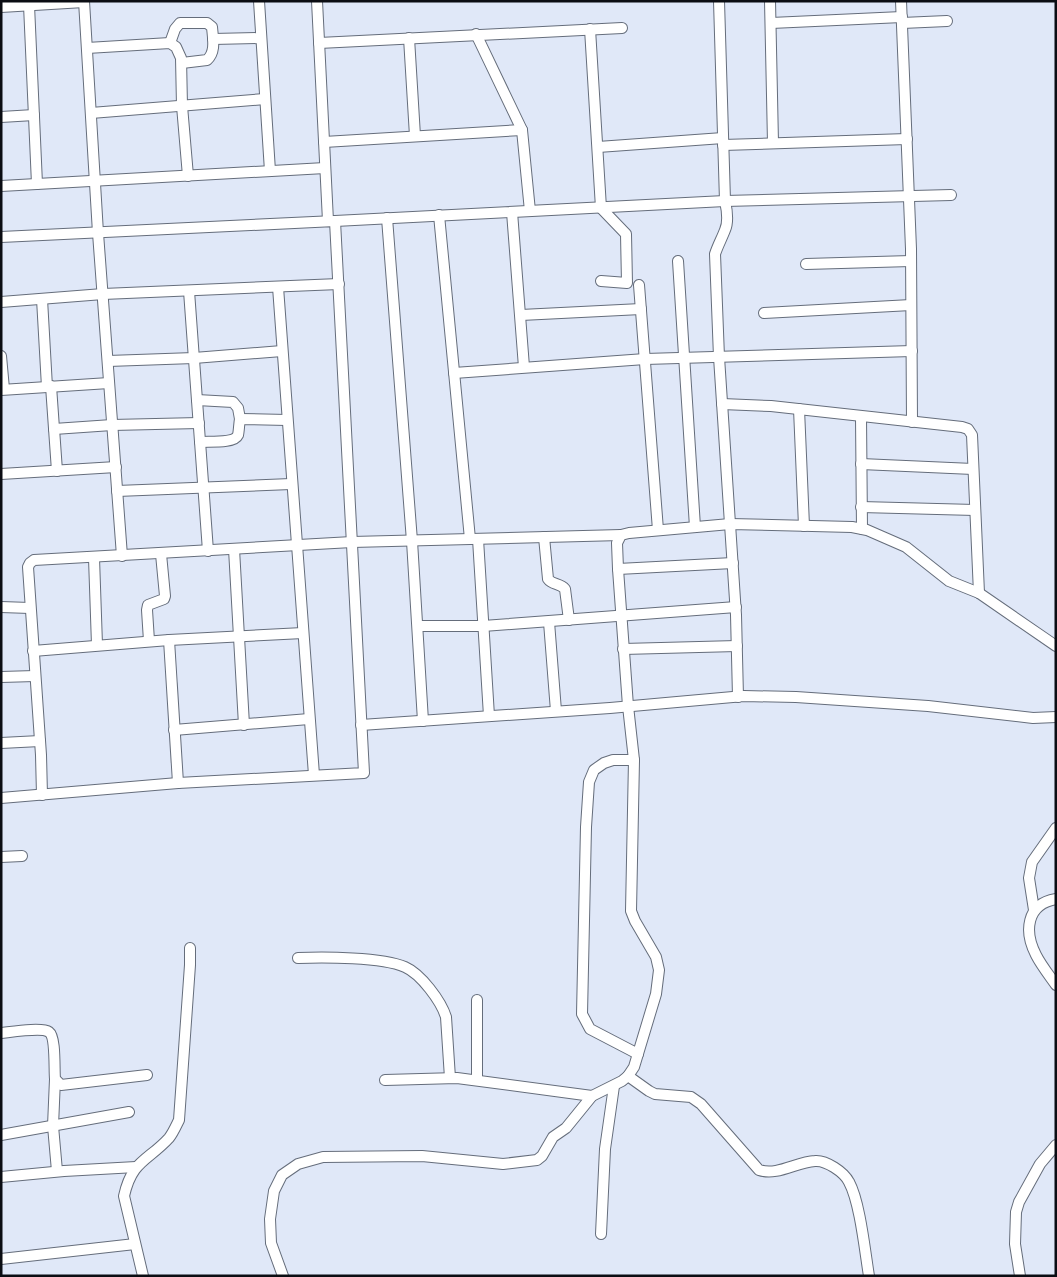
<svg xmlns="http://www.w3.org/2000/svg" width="1057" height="1277" font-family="Poppins,sans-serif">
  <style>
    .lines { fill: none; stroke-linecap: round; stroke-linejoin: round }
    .street-casing { stroke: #656d7b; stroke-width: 12 }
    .street { stroke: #fff; stroke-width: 10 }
  </style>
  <rect width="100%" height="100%" fill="#e0e8f8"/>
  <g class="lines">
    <g class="street-casing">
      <g id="street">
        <polyline points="84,1 98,233 122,556"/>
        <polyline points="259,1 270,171"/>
        <polyline points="317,1 328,221"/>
        <path d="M719,1L725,201C727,210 729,221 725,230C722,238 718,245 715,254L719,357L736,615L738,697"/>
        <polyline points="770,1 773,143"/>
        <polyline points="901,1 911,249 912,422"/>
        <polyline points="29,5 37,184"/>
        <polyline points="1,7 84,2"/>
        <polyline points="771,23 902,17"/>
        <polyline points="902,23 947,21"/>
        <polyline points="590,29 601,208 626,234 627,283 601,281"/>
        <polyline points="476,34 522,130 530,211"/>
        <polyline points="409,38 415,136"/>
        <polyline points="213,39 261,38"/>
        <path d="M170,43L175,29L180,23H207L212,27C213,39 216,52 207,60L182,63"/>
        <polyline points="319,43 622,28"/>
        <polyline points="87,48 170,43 176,47 181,58 182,106 188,176"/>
        <polyline points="91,113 265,99"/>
        <polyline points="1,117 34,115"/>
        <polyline points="324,142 522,130"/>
        <polyline points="723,145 907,139"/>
        <polyline points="598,147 723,138"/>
        <polyline points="1,186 325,168"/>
        <polyline points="512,212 524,367"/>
        <polyline points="439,215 470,539"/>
        <polyline points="387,218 412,541 423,721"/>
        <polyline points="335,221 725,201 951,195"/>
        <polyline points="1,237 335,221 364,773 178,783 1,798"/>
        <polyline points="678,261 695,527"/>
        <polyline points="806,264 911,261"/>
        <polyline points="639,285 658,530"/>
        <polyline points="278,287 314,775"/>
        <polyline points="189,291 208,551"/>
        <polyline points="42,299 47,387"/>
        <polyline points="1,302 103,294 339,284"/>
        <polyline points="764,313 911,305"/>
        <polyline points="521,315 641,309"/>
        <polyline points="1,356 4,389"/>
        <polyline points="108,361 194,358 282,351"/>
        <polyline points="454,373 645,359 912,351"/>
        <polyline points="51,386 57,471"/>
        <polyline points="1,390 109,383"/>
        <polyline points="197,400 233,402 238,408 240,419"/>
        <polyline points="722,404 771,406 962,427 968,429 972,435 979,593"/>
        <polyline points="799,409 804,526"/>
        <polyline points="861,417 862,529"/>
        <polyline points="54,429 112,425 199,423"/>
        <path d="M200,442C208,441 234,444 238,435C239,431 239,424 240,419L287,420"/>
        <polyline points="861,464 973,469"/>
        <polyline points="1,474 116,467"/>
        <polyline points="117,491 291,484"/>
        <polyline points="861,507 975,510"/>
        <path d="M544,537L548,579C552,585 560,583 565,589L569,620"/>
        <polyline points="478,539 489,716"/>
        <polyline points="234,549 244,725"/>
        <polyline points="94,558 97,645"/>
        <polyline points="618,569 733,563"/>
        <polyline points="1,607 30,608"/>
        <polyline points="549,622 556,711"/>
        <polyline points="418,626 483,626 736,607"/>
        <polyline points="169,640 178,783"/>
        <polyline points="149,641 147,610 148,605 164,599 165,596 161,554"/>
        <polyline points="623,649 737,646"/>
        <polyline points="33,651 169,640 303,633"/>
        <polyline points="1,677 35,676"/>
        <polyline points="361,725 610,708 744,696 796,697 928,706 1033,718 1056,717"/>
        <polyline points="174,730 309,719"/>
        <polyline points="1,743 40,741"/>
        <polyline points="634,760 613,760 604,763 594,770 589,782 586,827 582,1014 590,1029 638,1054"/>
        <polyline points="42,795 41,755 28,567 30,563 34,560 352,542 621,535"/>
        <polyline points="1,857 22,856"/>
        <path d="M1056,899C1026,904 1024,932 1036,955C1041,965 1049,975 1056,985"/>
        <polyline points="1034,910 1029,878 1032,862 1056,828"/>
        <path d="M298,958C324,957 382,957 405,967C421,974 441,1001 446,1017L450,1078"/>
        <path d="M1,1033C11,1032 42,1027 49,1032C56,1037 54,1070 55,1079L61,1085L147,1075"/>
        <path d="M628,1076L649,1091L655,1094L691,1097L701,1104L759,1170C778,1176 796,1162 815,1161C826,1160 844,1172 849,1182C860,1202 865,1252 869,1276"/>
        <polyline points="55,1079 53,1126 57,1171"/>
        <polyline points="385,1080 457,1078 592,1096"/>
        <polyline points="477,1080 477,1000"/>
        <polyline points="1,1135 129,1112"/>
        <polyline points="1,1177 64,1171 136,1167"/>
        <polyline points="601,1234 605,1149 614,1086"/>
        <polyline points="1,1259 135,1244"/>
        <path d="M143,1276L124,1196C132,1160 148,1161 169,1138C173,1133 176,1126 179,1120L190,965V948"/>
        <polyline points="283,1276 271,1243 270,1219 274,1191 282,1175 298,1164 323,1157 422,1156 503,1164 537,1160 542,1156 553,1137 566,1128 592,1096 622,1081 628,1076 634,1067 656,994 659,970 656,957 635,921 631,911 634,760 628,706 618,569 617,543 621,535 629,533 730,524 852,527 867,530 906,547 949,581 979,593 1056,646"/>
        <polyline points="1020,1276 1015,1244 1016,1212 1019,1202 1040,1164 1056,1145"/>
      </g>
    </g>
    <use href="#street" class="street"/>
  </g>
  <rect width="1057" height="1277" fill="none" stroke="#0b0d13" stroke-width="5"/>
</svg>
